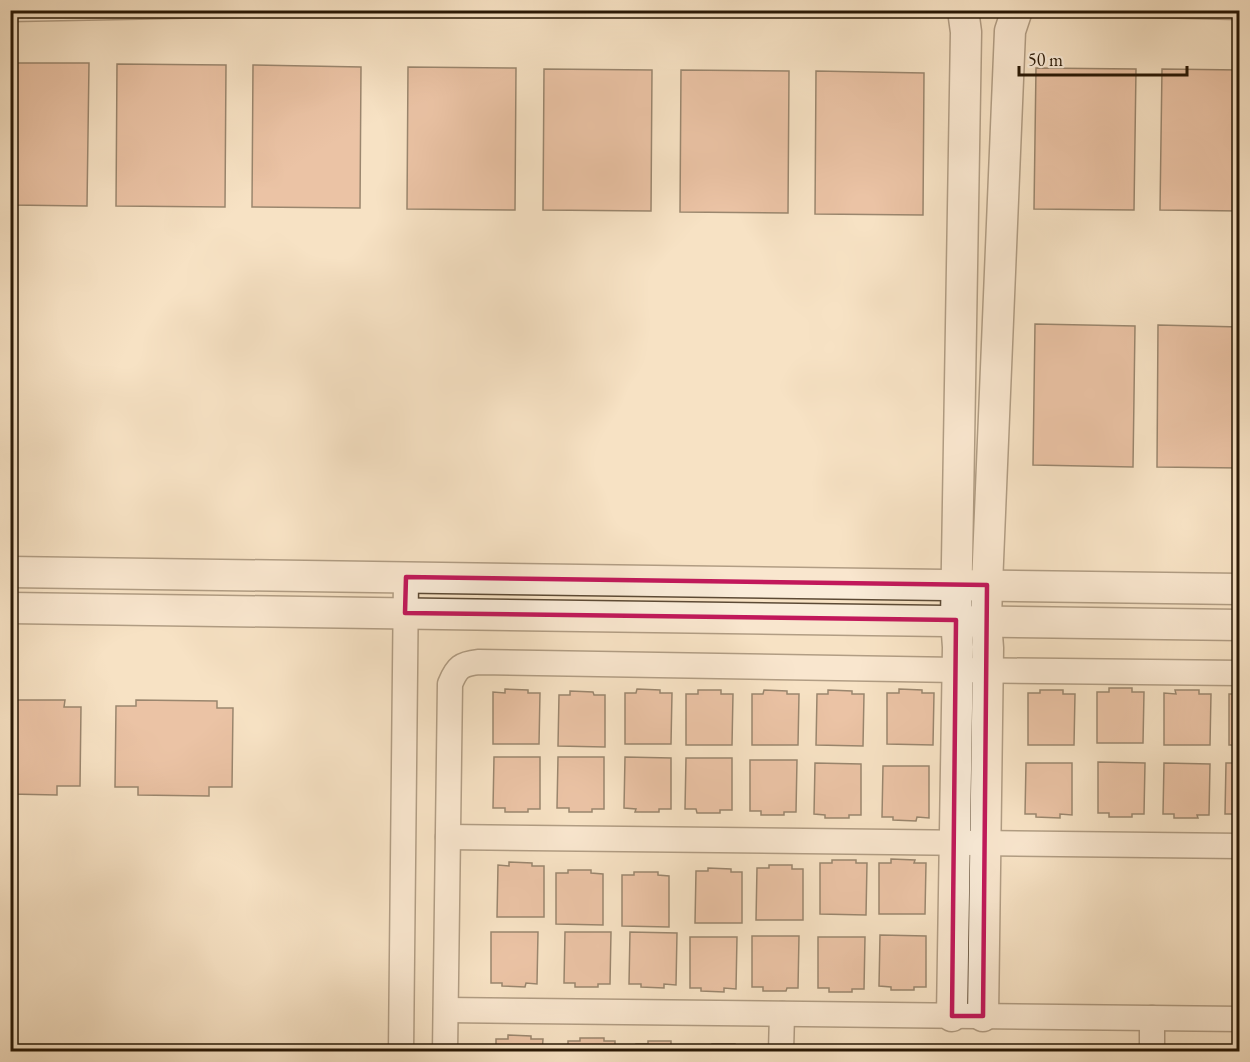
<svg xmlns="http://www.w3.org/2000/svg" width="1250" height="1062" font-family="'EB Garamond',serif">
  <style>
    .building { fill: #dc9e7e; stroke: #291805; stroke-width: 1.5 }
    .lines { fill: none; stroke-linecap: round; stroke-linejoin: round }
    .service-casing { stroke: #5c4a35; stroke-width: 15 }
    .minor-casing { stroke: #5c4a35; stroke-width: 27 }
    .tertiary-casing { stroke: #5c4a35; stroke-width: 33 }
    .service { stroke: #faecd9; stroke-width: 12 }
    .minor { stroke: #faecd9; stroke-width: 24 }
    .tertiary { stroke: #faecd9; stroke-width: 30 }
    .marked { fill: none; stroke: #c2185b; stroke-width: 4.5; stroke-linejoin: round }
  </style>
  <rect width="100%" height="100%" fill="#f7e2c4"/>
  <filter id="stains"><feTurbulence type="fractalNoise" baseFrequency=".00333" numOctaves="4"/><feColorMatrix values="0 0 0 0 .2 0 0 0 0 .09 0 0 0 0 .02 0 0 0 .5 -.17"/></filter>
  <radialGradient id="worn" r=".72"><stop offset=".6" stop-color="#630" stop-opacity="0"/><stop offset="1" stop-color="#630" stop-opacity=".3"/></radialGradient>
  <g class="building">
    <polygon points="10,63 89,63 87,206 10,205"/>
    <polygon points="117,64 226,65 225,207 116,206"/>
    <polygon points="253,65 361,67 360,208 252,207"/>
    <polygon points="408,67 516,68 515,210 407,209"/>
    <polygon points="1036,68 1136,69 1134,210 1034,209"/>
    <polygon points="544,69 652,70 651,211 543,210"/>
    <polygon points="1162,69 1240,70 1240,211 1160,210"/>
    <polygon points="681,70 789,71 788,213 680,212"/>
    <polygon points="816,71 924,73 923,215 815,214"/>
    <polygon points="1035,324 1135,326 1133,467 1033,465"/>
    <polygon points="1158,325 1240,327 1240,468 1157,467"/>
    <polygon points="1109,688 1132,688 1132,692 1144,692 1143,743 1097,743 1097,692 1109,692"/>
    <polygon points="505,689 528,690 528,693 540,693 539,744 493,744 493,692 505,693"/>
    <polygon points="637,689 660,690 660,693 672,693 671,744 625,744 625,693 636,693"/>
    <polygon points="899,689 922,690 922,693 934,693 933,745 887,744 887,693 899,693"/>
    <polygon points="698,690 721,690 721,694 733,694 732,745 686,745 686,694 698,694"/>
    <polygon points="764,690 787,691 787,694 799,694 798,745 752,745 752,694 763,694"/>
    <polygon points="828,690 852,691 852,694 864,694 863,746 816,745 817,694 828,694"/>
    <polygon points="1040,690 1063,690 1063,694 1075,694 1074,745 1028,745 1028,693 1040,693"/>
    <polygon points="1175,690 1199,690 1199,694 1211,694 1210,745 1164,745 1164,693 1176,694"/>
    <polygon points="570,691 593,692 594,695 605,695 605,747 558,746 559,695 570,695"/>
    <rect x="1229" y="694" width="11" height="51"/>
    <polygon points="10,700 65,700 64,707 81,707 80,786 57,786 57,795 10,794"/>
    <polygon points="136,700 217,701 217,708 233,708 232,787 209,787 209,796 138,795 138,787 115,787 116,706 136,706"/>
    <polygon points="494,757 540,757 540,809 528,809 528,812 505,812 505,808 493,808"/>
    <polygon points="558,757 604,757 604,809 592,809 592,812 569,812 569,808 557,808"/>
    <polygon points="625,757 671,758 671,809 659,809 659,812 635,812 636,809 624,808"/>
    <polygon points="686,758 732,758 732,810 720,810 720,813 697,813 696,809 685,809"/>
    <polygon points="750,760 797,760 796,812 784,812 784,815 761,815 761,811 750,811"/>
    <polygon points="1098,762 1145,763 1144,814 1132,814 1132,817 1109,817 1109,813 1098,813"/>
    <polygon points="815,763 861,764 861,815 849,815 849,818 825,818 825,815 814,814"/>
    <polygon points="1026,763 1072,763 1072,815 1060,814 1060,818 1036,817 1036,814 1025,814"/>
    <polygon points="1164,763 1210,764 1209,815 1197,815 1198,818 1174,818 1174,814 1163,814"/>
    <polygon points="1226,763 1240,763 1240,818 1237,818 1237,814 1225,814"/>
    <polygon points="883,766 929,766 929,818 917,817 916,821 893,820 893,817 882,817"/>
    <polygon points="891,859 915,860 914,863 926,863 925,914 879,914 879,863 891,863"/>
    <polygon points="832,860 856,860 856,863 867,863 866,915 820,914 820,863 832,863"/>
    <polygon points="509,862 532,863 532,866 544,866 544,917 497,917 498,865 509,866"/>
    <polygon points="769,865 792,865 792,869 803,869 803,920 756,920 757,868 769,868"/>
    <polygon points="708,868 731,869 731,872 742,872 742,923 695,923 696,871 708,871"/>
    <polygon points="568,870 591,870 591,873 603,874 603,925 556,924 556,873 568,873"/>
    <polygon points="634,872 658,872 658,875 669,876 669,927 622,926 622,875 634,875"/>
    <polygon points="491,932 538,932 537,984 526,983 525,987 502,986 502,983 491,983"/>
    <polygon points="565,932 611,932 610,984 598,984 598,987 575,987 575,983 564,983"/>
    <polygon points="630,932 677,933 676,985 664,984 664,988 641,987 641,984 629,984"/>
    <polygon points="880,935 926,936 926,987 914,987 914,990 891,990 891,987 879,986"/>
    <polygon points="752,936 799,936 798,988 787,988 786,991 763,991 763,987 752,987"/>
    <polygon points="690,937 737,937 736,989 724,988 724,992 701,991 701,988 690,988"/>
    <polygon points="818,937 865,937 864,989 852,989 852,992 829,992 829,988 818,988"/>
    <polygon points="508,1035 531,1036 531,1039 543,1039 542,1052 496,1052 496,1039 508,1039"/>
    <polygon points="580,1038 604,1038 604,1041 615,1041 615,1052 568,1052 568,1041 580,1041"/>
    <polygon points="648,1041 671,1041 671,1045 682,1045 682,1052 636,1052 636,1044 648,1044"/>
    <polygon points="712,1044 735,1044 735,1047 746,1047 746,1052 700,1052 700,1047 712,1047"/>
  </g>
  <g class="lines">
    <g class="service-casing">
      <g id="service">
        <polyline points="1112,10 1240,13"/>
        <polyline points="10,15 275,10"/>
      </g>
    </g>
    <g class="minor-casing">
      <g id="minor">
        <polyline points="448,837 1240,846"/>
        <polyline points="446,1010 1240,1019"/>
        <polyline points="401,1052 406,577"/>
        <path d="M445,1052L450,684C457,667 461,664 479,662L957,670L1240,673"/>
        <polyline points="781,1052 782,1014"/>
        <polyline points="1152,1052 1152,1018"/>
      </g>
    </g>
    <g class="tertiary-casing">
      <g id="tertiary">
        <polyline points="10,572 1240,589"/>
        <polyline points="10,608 1240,625"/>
        <polyline points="952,1016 958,647 956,620 966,32 963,10"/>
        <polyline points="983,1016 988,648 986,621 987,585 1010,31 1017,10"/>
      </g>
    </g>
    <use href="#service" class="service"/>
    <use href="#minor" class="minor"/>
    <use href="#tertiary" class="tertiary"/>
  </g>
  <path d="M0 0H1250V1062H0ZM406,577L987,585L983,1016H952L956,620L405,613Z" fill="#f7e2c4" fill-opacity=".55" fill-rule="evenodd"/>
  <path class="marked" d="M406,577L987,585L983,1016H952L956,620L405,613Z"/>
  <rect width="1250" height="1062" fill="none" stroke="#f7e2c4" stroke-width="36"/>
  <rect x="12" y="12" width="1226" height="1038" fill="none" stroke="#291805" stroke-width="3"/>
  <rect x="18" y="18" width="1214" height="1026" fill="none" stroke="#291805" stroke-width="1.5"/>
  <path d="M1019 66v9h168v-9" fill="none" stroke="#291805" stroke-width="3"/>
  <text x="1028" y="66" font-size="18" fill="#291805" stroke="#faecd9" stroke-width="4.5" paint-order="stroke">50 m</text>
  <rect width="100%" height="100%" filter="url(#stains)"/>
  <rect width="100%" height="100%" fill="url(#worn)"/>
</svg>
